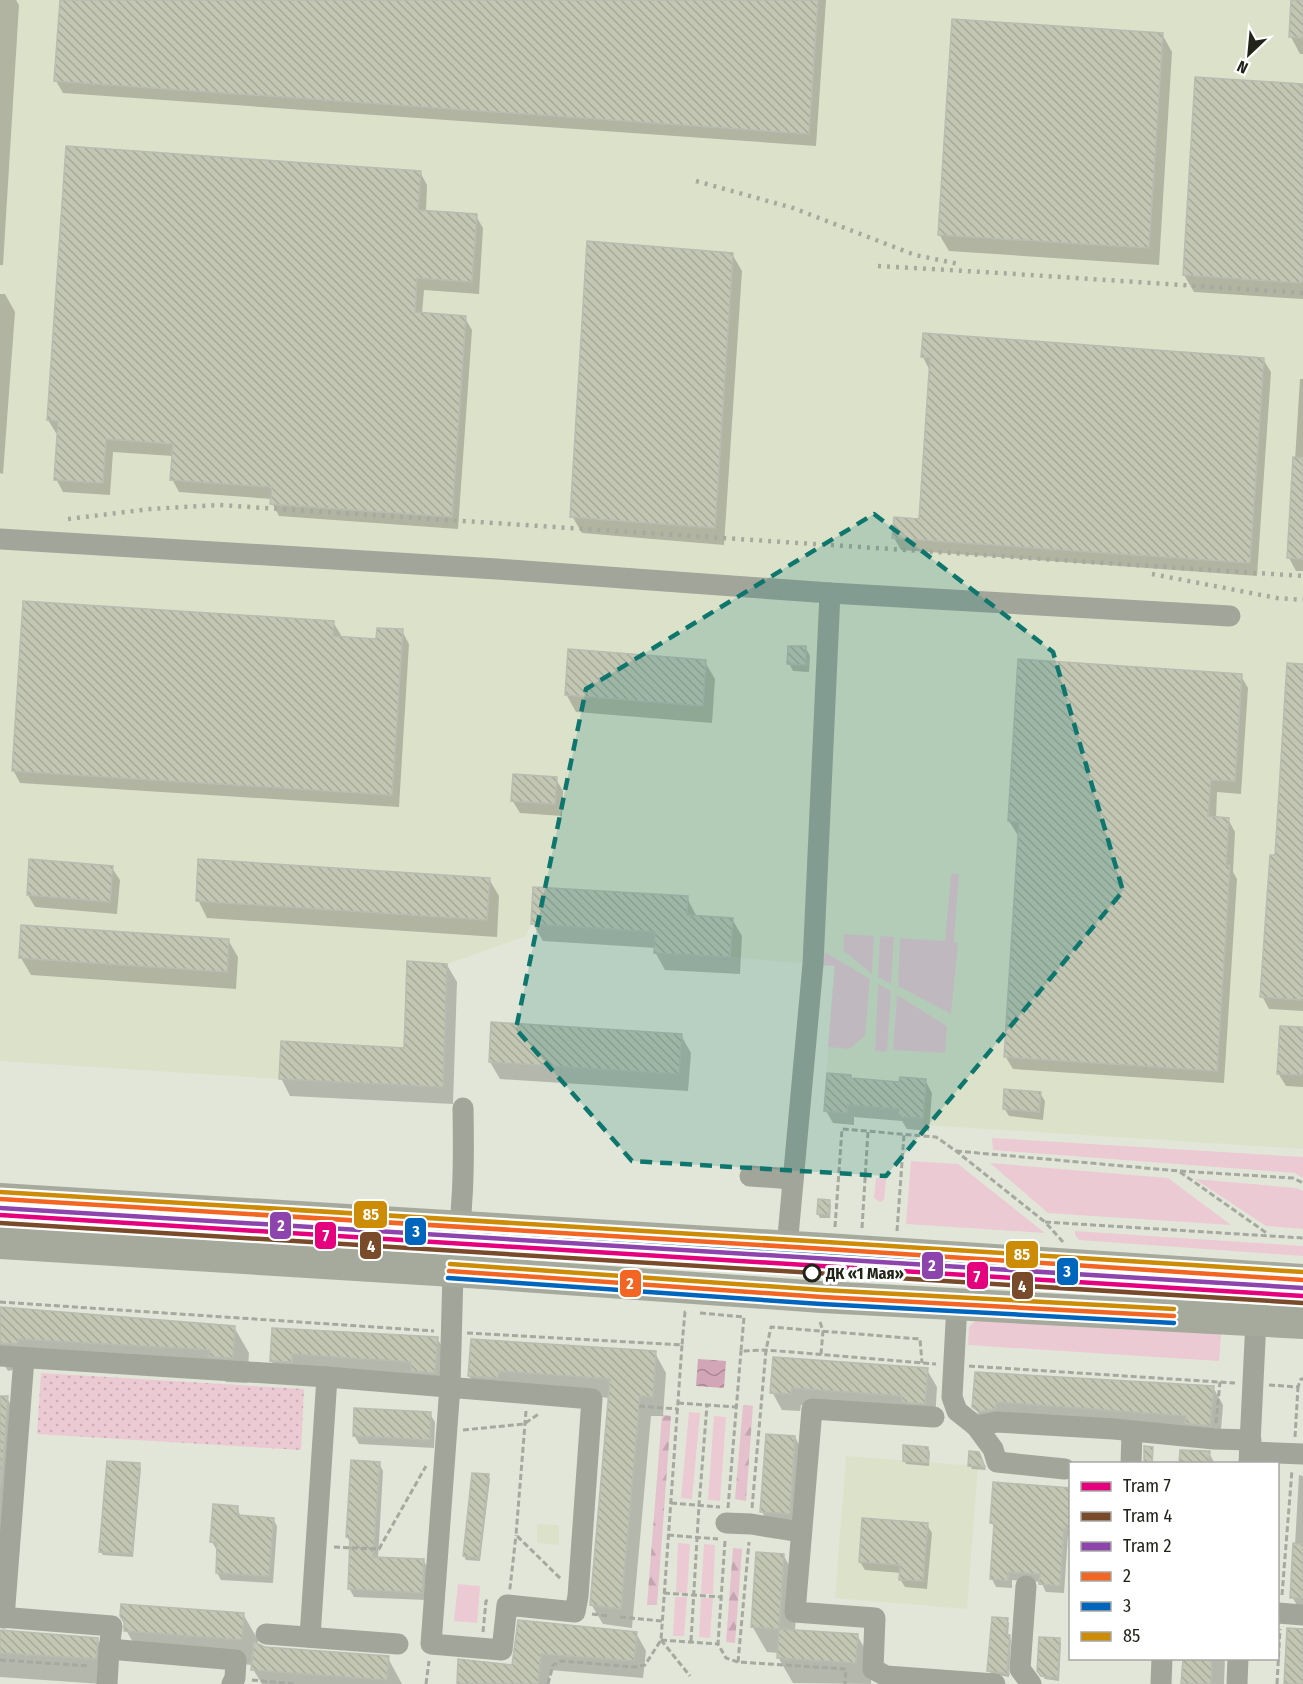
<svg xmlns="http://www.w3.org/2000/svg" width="1303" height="1684" font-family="'Fira Sans Condensed',sans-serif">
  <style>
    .built { fill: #dce2ca }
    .grass { fill: #ebcad4 }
    .forest { fill: url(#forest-firs) }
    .park { fill: url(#park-dots) }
    .water { fill: url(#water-waves) }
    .shadow { fill: #0003 }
    .building { fill: url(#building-back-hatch); stroke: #b9bcb1; stroke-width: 1.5 }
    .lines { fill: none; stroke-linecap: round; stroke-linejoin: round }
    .path { stroke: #a6a99f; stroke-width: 3; stroke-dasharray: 6 3; stroke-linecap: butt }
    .minor { stroke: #a1a59a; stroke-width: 21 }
    .highway { stroke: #a6aa9c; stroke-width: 32 }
    .rail { stroke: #a6aa9e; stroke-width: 4.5; stroke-dasharray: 3 6; stroke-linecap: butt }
    .bus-1-casing { stroke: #fff; stroke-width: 9 }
    .bus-2-casing { stroke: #fff; stroke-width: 9 }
    .bus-3-casing { stroke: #fff; stroke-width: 9 }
    .bus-1 { stroke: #f26522; stroke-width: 4.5 }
    .bus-2 { stroke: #0065bd; stroke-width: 4.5 }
    .bus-3 { stroke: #cc8c05; stroke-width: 4.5 }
    .tram-1-casing { stroke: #fff; stroke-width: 9 }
    .tram-2-casing { stroke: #fff; stroke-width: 9 }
    .tram-3-casing { stroke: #fff; stroke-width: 9 }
    .tram-1 { stroke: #e5007d; stroke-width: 4.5 }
    .tram-2 { stroke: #7a4b2a; stroke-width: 4.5 }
    .tram-3 { stroke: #8e44ad; stroke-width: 4.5 }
    .marked { fill: #0f766e; fill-opacity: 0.2; stroke: #0f766e; stroke-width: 4.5; stroke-dasharray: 12 8; stroke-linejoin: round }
    .stop-dot { fill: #fff; stroke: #22241a; stroke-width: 3 }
    .labels { text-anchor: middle; stroke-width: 6; stroke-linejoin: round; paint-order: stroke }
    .stop-label { font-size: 16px; font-weight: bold; fill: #22241a; stroke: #fff; text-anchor: start }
    .line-badge { stroke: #fff; stroke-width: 2 }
    .badge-label { font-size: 16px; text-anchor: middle; font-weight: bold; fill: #fff }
  </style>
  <defs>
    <pattern id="forest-firs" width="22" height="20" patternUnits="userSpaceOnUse" patternTransform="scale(1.5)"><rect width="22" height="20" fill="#e4c1cc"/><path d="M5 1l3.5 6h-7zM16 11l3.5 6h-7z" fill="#c3a6af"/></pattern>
    <pattern id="park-dots" width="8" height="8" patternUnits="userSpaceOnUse" patternTransform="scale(1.5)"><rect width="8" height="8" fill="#ebcad4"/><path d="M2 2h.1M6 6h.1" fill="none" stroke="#c9adb5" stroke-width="1.8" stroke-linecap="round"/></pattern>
    <pattern id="water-waves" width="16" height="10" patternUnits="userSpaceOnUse" patternTransform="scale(1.5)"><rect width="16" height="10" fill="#d2a6b7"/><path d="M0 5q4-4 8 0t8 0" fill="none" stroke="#aa8794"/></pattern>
    <pattern id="building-back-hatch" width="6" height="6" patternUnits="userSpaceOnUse" patternTransform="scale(1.5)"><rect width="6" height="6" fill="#c2c6b3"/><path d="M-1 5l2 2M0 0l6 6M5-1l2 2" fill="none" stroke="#a6aa99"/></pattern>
  </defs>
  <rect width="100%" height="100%" fill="#e2e6d8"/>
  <g class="built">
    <polygon points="0,0 1303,0 1303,1149 923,1125 923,1118 898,1117 898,1109 848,1105 847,1113 824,1111 834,966 731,957 733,918 687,915 688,896 533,887 531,924 526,936 448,964 443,1087 279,1079 0,1061"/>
    <polygon points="846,1456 978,1466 967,1609 835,1598"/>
    <polygon points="537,1524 559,1525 559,1545 537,1543"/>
  </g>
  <g class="grass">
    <polygon points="951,874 959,874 954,942 958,943 951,1014 898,986 900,938 945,941"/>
    <polygon points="844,934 874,936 872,974 843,950"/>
    <polygon points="880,936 894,937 891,984 878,977"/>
    <polygon points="825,952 870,979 865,1036 849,1049 828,1047 835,966 823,965"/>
    <polygon points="878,984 891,991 887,1052 875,1051"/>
    <polygon points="897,995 947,1026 945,1053 893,1050"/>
    <polygon points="992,1138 1303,1157 1303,1178 1295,1173 993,1150"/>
    <polygon points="911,1161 958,1164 1045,1233 906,1224"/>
    <polygon points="990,1163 1168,1178 1231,1225 1048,1213"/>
    <polygon points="876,1178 886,1179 884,1200 880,1202 874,1198"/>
    <polygon points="1195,1179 1296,1188 1303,1191 1303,1229 1266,1226"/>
    <polygon points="1075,1231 1303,1246 1303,1256 1079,1240 1075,1235"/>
    <polygon points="976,1320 1221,1334 1219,1361 968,1345 969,1327"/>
    <polygon points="689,1412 700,1413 692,1499 681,1498"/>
    <polygon points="714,1416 726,1417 720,1501 708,1500"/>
    <polygon points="678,1543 690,1544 687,1593 676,1592"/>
    <polygon points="704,1544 715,1545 713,1594 701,1594"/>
    <polygon points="458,1584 480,1586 477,1623 454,1621"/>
    <polygon points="675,1597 687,1597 684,1636 673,1636"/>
    <polygon points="701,1598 713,1598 710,1638 699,1637"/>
  </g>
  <g class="forest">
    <polygon points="743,1405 753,1406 746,1501 735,1499"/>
    <polygon points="662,1415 671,1416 657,1605 647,1605"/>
    <polygon points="733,1548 742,1549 735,1643 726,1642"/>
  </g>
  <polygon class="park" points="41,1373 304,1389 301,1450 37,1434"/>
  <polygon class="water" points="698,1359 726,1361 724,1388 696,1386"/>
  <g class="shadow">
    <polygon points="0,0 16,0 19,5 3,265 0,265"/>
    <polygon points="62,0 826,0 816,146 63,93 56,81"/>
    <polygon points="1293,0 1303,0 1303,54 1300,54 1291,37"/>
    <polygon points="1162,34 1172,52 1159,265 949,251 939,234"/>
    <polygon points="1303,86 1303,299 1194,292 1184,275"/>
    <polygon points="67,148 420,172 427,185 426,212 476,216 483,228 479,294 424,290 422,314 465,318 472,330 458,529 279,516 272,503 272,499 179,492 172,479 173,456 113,452 110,495 63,492 56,479 59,433 56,433 48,420"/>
    <polygon points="732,254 742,271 724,545 582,533 572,516"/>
    <polygon points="0,294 5,294 15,312 3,474 0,473"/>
    <polygon points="923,357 1263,359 1271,372 1257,576 901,550 894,538 920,520 930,371"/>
    <polygon points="1300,379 1303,379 1303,571 1296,571 1289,558"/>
    <polygon points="333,622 341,635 341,638 377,640 402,631 409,644 399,807 20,783 13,770"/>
    <polygon points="806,648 810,656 809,672 793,671 789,663"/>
    <polygon points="705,662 715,679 712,723 576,712 566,694"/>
    <polygon points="1303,665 1303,1011 1269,1009 1262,996 1276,856"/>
    <polygon points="1241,676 1248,688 1241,794 1217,792 1216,818 1228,819 1235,832 1233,872 1237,879 1224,1083 1013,1069 1005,1056 1020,834 1017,834 1009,821"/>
    <polygon points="556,779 563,791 562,816 520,813 512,800"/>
    <polygon points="112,868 120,880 117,914 35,907 28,895"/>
    <polygon points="489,879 499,896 497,937 207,918 198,900"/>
    <polygon points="687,898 697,917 732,919 742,936 740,974 665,970 655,952 656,948 543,941 533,924"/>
    <polygon points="228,940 238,957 236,989 31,975 21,958"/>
    <polygon points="447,965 457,982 453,1104 290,1096 281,1078 405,1049"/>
    <polygon points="1303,1029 1303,1087 1286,1086 1278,1073"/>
    <polygon points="681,1035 691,1053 688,1091 500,1079 490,1062"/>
    <polygon points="852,1080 901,1083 925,1080 932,1093 929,1131 907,1129 902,1121 854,1117 854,1125 833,1123 826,1111"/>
    <polygon points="1040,1093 1045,1101 1043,1120 1009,1116 1004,1108"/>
    <polygon points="829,1202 831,1205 830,1218 820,1218 818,1214"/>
    <polygon points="0,1309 234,1327 249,1353 247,1383 226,1382 222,1376 32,1365 8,1371 0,1358"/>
    <polygon points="273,1329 437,1338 447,1355 444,1390 281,1377 271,1360"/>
    <polygon points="472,1340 655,1353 666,1373 663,1416 651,1416 632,1628 603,1624 591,1604 610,1398 510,1390 481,1396 469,1376"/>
    <polygon points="774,1359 927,1370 937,1387 935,1420 909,1412 801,1405 800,1411 782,1410 772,1392"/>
    <polygon points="976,1373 1213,1387 1223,1405 1220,1442 984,1424 974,1406"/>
    <polygon points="0,1397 7,1398 22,1424 0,1598"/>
    <polygon points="430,1414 435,1422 434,1448 359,1444 354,1435"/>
    <polygon points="795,1437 809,1463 804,1540 777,1538 762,1512"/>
    <polygon points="928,1448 930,1452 929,1466 906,1464 904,1460"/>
    <polygon points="1209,1453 1215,1464 1180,1464"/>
    <polygon points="980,1457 986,1470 972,1469 970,1465"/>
    <polygon points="379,1463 383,1471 378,1558 424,1561 428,1569 426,1600 354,1597 349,1588 351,1544 347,1537"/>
    <polygon points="139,1465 141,1468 133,1557 103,1555 101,1552"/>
    <polygon points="1299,1475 1303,1476 1303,1615 1292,1597"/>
    <polygon points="488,1476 490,1479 480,1561 466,1560 464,1556"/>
    <polygon points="1070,1490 1070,1536 1068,1536 1064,1593 1046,1592 1041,1582 1012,1580 1012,1588 996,1587 992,1579 995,1529 992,1523"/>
    <polygon points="237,1508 241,1517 273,1519 277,1526 273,1583 221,1580 217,1573 218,1549 216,1549 212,1542"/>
    <polygon points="927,1525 932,1533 927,1589 905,1587 900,1579 901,1573 865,1570 860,1562"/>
    <polygon points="784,1556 798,1582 795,1631 857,1635 872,1661 871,1684 793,1683 778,1657 778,1653 767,1652 752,1626"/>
    <polygon points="243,1614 258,1640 258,1646 265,1648 388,1658 402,1684 262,1684 253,1669 253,1665 141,1656 126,1630"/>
    <polygon points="1007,1620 1009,1623 1008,1636 1011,1640 1009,1677 991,1674 989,1670"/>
    <polygon points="519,1622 636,1633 646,1651 643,1678 550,1670 549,1684 458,1684 513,1667"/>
    <polygon points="0,1631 97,1639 112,1665 102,1684 0,1677"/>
    <polygon points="1059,1640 1061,1643 1059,1681 1045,1679 1039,1670"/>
    <polygon points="1184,1658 1225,1658 1224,1684 1183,1684"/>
  </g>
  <g class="building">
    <polygon points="60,0 818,0 809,134 54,81"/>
    <polygon points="1291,0 1303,0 1303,38 1289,37"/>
    <polygon points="952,19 1163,33 1149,248 938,235"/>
    <polygon points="1195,77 1303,84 1303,283 1183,275"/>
    <polygon points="66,146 421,171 418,210 477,214 472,282 417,278 415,312 466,316 452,517 270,504 272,487 170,480 173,444 106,439 103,483 54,480 58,421 47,420"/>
    <polygon points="587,241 733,253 715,528 570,517"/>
    <polygon points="923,333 1264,358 1250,563 892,538 894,517 919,519 930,358 921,357"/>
    <polygon points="1293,457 1303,458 1303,559 1287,558"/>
    <polygon points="23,601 334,621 333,636 376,639 377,628 403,629 392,795 12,771"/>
    <polygon points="788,646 806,646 806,665 787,664"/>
    <polygon points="568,649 706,660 703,706 565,695"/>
    <polygon points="1018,659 1242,674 1235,781 1211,780 1208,816 1229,818 1226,865 1230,865 1217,1071 1004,1057 1019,822 1008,821"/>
    <polygon points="1287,663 1303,664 1303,1000 1260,997 1270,855 1275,855"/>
    <polygon points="513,774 557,777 555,804 511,801"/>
    <polygon points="29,859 113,866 110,902 27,895"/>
    <polygon points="198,859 490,878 487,920 196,901"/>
    <polygon points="533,887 688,896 687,915 733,918 730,957 654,953 655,932 531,924"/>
    <polygon points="21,925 229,939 227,972 19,958"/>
    <polygon points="407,961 447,964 443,1087 279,1079 281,1041 404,1048"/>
    <polygon points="491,1022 682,1034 679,1074 489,1062"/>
    <polygon points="1280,1026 1303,1027 1303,1075 1277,1074"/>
    <polygon points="827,1073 851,1075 851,1078 899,1082 900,1077 926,1079 923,1118 898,1117 899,1109 848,1105 847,1113 824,1111"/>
    <polygon points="1004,1089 1041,1092 1039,1112 1003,1109"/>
    <polygon points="818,1199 830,1200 829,1215 817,1214"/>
    <polygon points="0,1307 235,1326 233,1358 209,1357 210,1350 18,1339 17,1344 0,1343"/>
    <polygon points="272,1328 438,1337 435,1373 411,1371 411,1362 292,1354 292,1362 270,1361"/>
    <polygon points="471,1339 656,1351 653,1397 640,1396 621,1609 590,1605 610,1379 499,1371 498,1378 468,1376"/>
    <polygon points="773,1357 928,1368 925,1404 902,1402 902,1396 792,1388 791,1394 770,1393"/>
    <polygon points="975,1372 1214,1386 1210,1426 1185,1423 1186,1416 996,1402 996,1409 979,1412 972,1407"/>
    <polygon points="0,1396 8,1396 1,1485 0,1485"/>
    <polygon points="354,1408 431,1412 430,1440 353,1436"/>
    <polygon points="766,1434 795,1436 790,1514 760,1512"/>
    <polygon points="903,1445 928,1447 928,1463 903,1461"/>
    <polygon points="1144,1446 1153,1447 1152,1464 1144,1464"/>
    <polygon points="1180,1450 1210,1451 1209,1464 1179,1464"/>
    <polygon points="969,1451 979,1452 985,1467 968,1466"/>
    <polygon points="351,1460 380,1462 373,1557 424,1559 422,1593 348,1589 350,1538 346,1537"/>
    <polygon points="107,1461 140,1463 132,1554 99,1552"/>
    <polygon points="472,1473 489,1474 479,1558 463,1556"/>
    <polygon points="993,1482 1071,1488 1071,1529 1064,1528 1060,1586 1039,1584 1040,1574 1008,1572 1008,1581 990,1579 994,1524 990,1523"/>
    <polygon points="213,1504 238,1506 238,1515 274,1518 269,1576 216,1573 217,1543 210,1542"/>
    <polygon points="862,1518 928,1523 923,1581 899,1580 900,1565 859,1562"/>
    <polygon points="1293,1543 1303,1544 1303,1598 1290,1598"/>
    <polygon points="756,1552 784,1554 779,1629 751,1627"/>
    <polygon points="121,1604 244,1613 242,1640 124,1631 124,1622 120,1616"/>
    <polygon points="992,1617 1008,1618 1006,1634 1010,1635 1007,1668 1009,1674 987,1671"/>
    <polygon points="518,1620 637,1632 634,1661 541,1654 538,1684 457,1684 458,1659 512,1665"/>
    <polygon points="1287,1628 1303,1629 1303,1684 1284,1684"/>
    <polygon points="779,1629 858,1634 856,1663 777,1658"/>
    <polygon points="0,1630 98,1638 96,1659 0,1653"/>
    <polygon points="1039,1637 1060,1638 1058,1678 1041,1676 1037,1671"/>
    <polygon points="254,1642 265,1647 389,1656 387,1680 251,1670"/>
    <polygon points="1183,1659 1212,1659 1211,1684 1181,1684"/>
  </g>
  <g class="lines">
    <g class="path">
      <polyline points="956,1151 1179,1171 1293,1178 1303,1183"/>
      <polyline points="1180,1172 1268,1234"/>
      <polyline points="835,1227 842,1129 936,1137 956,1151 1045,1222"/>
      <polyline points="862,1228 868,1131"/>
      <polyline points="897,1231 904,1135"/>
      <polyline points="1063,1242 1045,1222 1303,1238"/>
      <polyline points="0,1302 434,1331"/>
      <polyline points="700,1313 744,1317 741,1351 766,1350 936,1364"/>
      <polyline points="820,1322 823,1331 821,1354"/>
      <polyline points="467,1333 682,1345 685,1312 688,1312"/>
      <polyline points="969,1366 1235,1383"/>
      <polyline points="1269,1385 1298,1387 1301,1379 1303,1379"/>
      <polyline points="678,1403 736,1407"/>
      <polyline points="639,1406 677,1409 678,1408"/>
      <polyline points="526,1411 516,1535 562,1580"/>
      <polyline points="1216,1423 1220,1382"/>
      <polyline points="463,1430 524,1424 540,1413"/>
      <polyline points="1295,1437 1298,1387"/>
      <polyline points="671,1503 720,1507"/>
      <polyline points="728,1508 741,1351"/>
      <polyline points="752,1508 766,1350 771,1327 920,1339 922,1363"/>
      <polyline points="668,1535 718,1539"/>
      <polyline points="725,1541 718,1644 726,1658 738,1662 846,1669 845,1684"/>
      <polyline points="334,1547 379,1549 426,1466"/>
      <polyline points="509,1589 510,1588 516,1535"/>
      <polyline points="664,1593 721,1597"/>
      <polyline points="1282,1595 1292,1470"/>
      <polyline points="592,1614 608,1616"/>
      <polyline points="620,1617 662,1621"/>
      <polyline points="483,1632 486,1601 490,1599"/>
      <polyline points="661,1640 718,1644"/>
      <polyline points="661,1640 690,1676"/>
      <polyline points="691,1641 699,1505 707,1405"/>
      <polyline points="0,1660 90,1666"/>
      <polyline points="738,1662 749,1542"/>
      <polyline points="252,1680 295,1684"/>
      <polyline points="426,1684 429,1661"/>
      <polyline points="548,1684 553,1665 561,1661 634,1667 645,1665 661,1640 682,1345"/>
      <polyline points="1277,1684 1280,1629"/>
    </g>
    <g class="minor">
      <polyline points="0,539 497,569 830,593 1230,616"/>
      <polyline points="750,1176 793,1179"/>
      <polyline points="787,1247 813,964 830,593"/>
      <polyline points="957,1304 952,1397 957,1411 976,1426 997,1422 1114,1429 1214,1439 1251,1440"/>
      <path d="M0,1356L327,1377L592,1399L578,1596L575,1612L507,1605L502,1650L431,1644L450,1386L453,1271C464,1217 464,1163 463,1108"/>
      <polyline points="934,1417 812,1409 795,1612 875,1618 873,1669 886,1676 995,1684"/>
      <polyline points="976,1426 993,1449 997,1462 1065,1469"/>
      <polyline points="1250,1452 1303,1454"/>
      <polyline points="1131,1464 1132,1432"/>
      <polyline points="1249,1464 1256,1320"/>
      <polyline points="726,1523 751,1524 801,1532"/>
      <polyline points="1026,1586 1020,1669 1031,1684"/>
      <polyline points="1278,1613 1303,1615"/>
      <polyline points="0,1617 112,1626 109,1649"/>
      <polyline points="4,1618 24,1358"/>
      <polyline points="266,1634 398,1644"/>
      <polyline points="310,1637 327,1377"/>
      <polyline points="107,1684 109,1649 236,1660 235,1678 232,1684"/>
      <polyline points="1161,1684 1162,1658"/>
      <polyline points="1237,1684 1238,1658"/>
    </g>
    <g class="highway">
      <polyline points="0,1199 826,1249 1303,1280"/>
      <polyline points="0,1243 453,1271 822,1297 1303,1323"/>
    </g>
    <g class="rail">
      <polyline points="696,181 793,208 915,255 959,264"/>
      <polyline points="878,266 1000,273 1303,293"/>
      <polyline points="68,519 150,509 219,505 1303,576"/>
      <polyline points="1152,574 1277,598 1303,600"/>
    </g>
    <g class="bus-1-casing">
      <g id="bus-1">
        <polyline points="0,1199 826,1249 1303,1280"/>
        <polyline points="449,1271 822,1297 1174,1316"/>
      </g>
    </g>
    <g class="bus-2-casing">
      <g id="bus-2">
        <polyline points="0,1207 826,1256 1303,1287"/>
        <polyline points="448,1278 821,1304 1174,1323"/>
      </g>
    </g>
    <g class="bus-3-casing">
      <g id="bus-3">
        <polyline points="0,1192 826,1242 1303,1272"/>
        <polyline points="450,1264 822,1290 1174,1309"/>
      </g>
    </g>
    <use href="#bus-1" class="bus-1"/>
    <use href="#bus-2" class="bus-2"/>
    <use href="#bus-3" class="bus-3"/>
    <g class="tram-1-casing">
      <polyline id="tram-1" points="0,1215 1303,1296"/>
    </g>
    <g class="tram-2-casing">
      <polyline id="tram-2" points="0,1223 1303,1303"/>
    </g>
    <g class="tram-3-casing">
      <polyline id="tram-3" points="0,1208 1303,1288"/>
    </g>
    <use href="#tram-1" class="tram-1"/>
    <use href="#tram-2" class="tram-2"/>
    <use href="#tram-3" class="tram-3"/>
  </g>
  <path class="marked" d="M874,514L1053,652L1123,891L886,1176L632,1161L516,1029L586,689Z"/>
  <circle class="stop-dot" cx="812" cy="1273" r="8"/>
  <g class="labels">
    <g class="stop-label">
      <text x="826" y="1279">ДК «1 Мая»</text>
    </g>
  </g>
  <g class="line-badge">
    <rect x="353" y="1200" width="35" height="29" rx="6" fill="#cc8c05"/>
    <rect x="269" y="1211" width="23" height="29" rx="6" fill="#8e44ad"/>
    <rect x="404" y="1217" width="23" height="29" rx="6" fill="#0065bd"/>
    <rect x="314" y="1221" width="23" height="29" rx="6" fill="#e5007d"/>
    <rect x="359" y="1231" width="23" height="29" rx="6" fill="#7a4b2a"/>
    <rect x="1005" y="1240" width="34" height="29" rx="6" fill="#cc8c05"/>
    <rect x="921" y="1251" width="23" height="29" rx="6" fill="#8e44ad"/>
    <rect x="1056" y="1257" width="23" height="29" rx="6" fill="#0065bd"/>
    <rect x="966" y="1261" width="23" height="29" rx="6" fill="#e5007d"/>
    <rect x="619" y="1269" width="23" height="29" rx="6" fill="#f26522"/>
    <rect x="1011" y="1271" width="23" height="29" rx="6" fill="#7a4b2a"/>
  </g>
  <g class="badge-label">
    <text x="371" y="1220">85</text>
    <text x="281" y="1231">2</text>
    <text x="416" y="1237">3</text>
    <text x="326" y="1241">7</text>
    <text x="371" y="1252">4</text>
    <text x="1022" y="1260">85</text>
    <text x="932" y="1271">2</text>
    <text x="1067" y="1277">3</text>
    <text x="977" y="1282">7</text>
    <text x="630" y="1289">2</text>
    <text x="1022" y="1292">4</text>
  </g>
  <rect x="1069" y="1462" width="210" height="198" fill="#ffffff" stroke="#a7a7a3" stroke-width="1.5"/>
  <rect x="1081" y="1482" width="30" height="9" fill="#e5007d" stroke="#a7a7a3" stroke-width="1.5"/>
  <text x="1123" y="1492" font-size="18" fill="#22241a">Tram 7</text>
  <rect x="1081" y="1512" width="30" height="9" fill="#7a4b2a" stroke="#a7a7a3" stroke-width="1.5"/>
  <text x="1123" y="1522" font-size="18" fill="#22241a">Tram 4</text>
  <rect x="1081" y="1542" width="30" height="9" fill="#8e44ad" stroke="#a7a7a3" stroke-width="1.5"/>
  <text x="1123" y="1552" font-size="18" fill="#22241a">Tram 2</text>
  <rect x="1081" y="1572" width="30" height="9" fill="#f26522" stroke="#a7a7a3" stroke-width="1.5"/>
  <text x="1123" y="1582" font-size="18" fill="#22241a">2</text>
  <rect x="1081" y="1602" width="30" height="9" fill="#0065bd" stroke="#a7a7a3" stroke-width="1.5"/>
  <text x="1123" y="1612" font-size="18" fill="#22241a">3</text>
  <rect x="1081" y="1632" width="30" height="9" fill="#cc8c05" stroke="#a7a7a3" stroke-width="1.5"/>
  <text x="1123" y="1642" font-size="18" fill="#22241a">85</text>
  <g transform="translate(1249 54) rotate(206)" stroke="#ffffff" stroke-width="4.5" paint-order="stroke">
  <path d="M0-4.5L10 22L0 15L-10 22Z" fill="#22241a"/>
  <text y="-9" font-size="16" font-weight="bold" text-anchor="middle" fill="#22241a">N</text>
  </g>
</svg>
